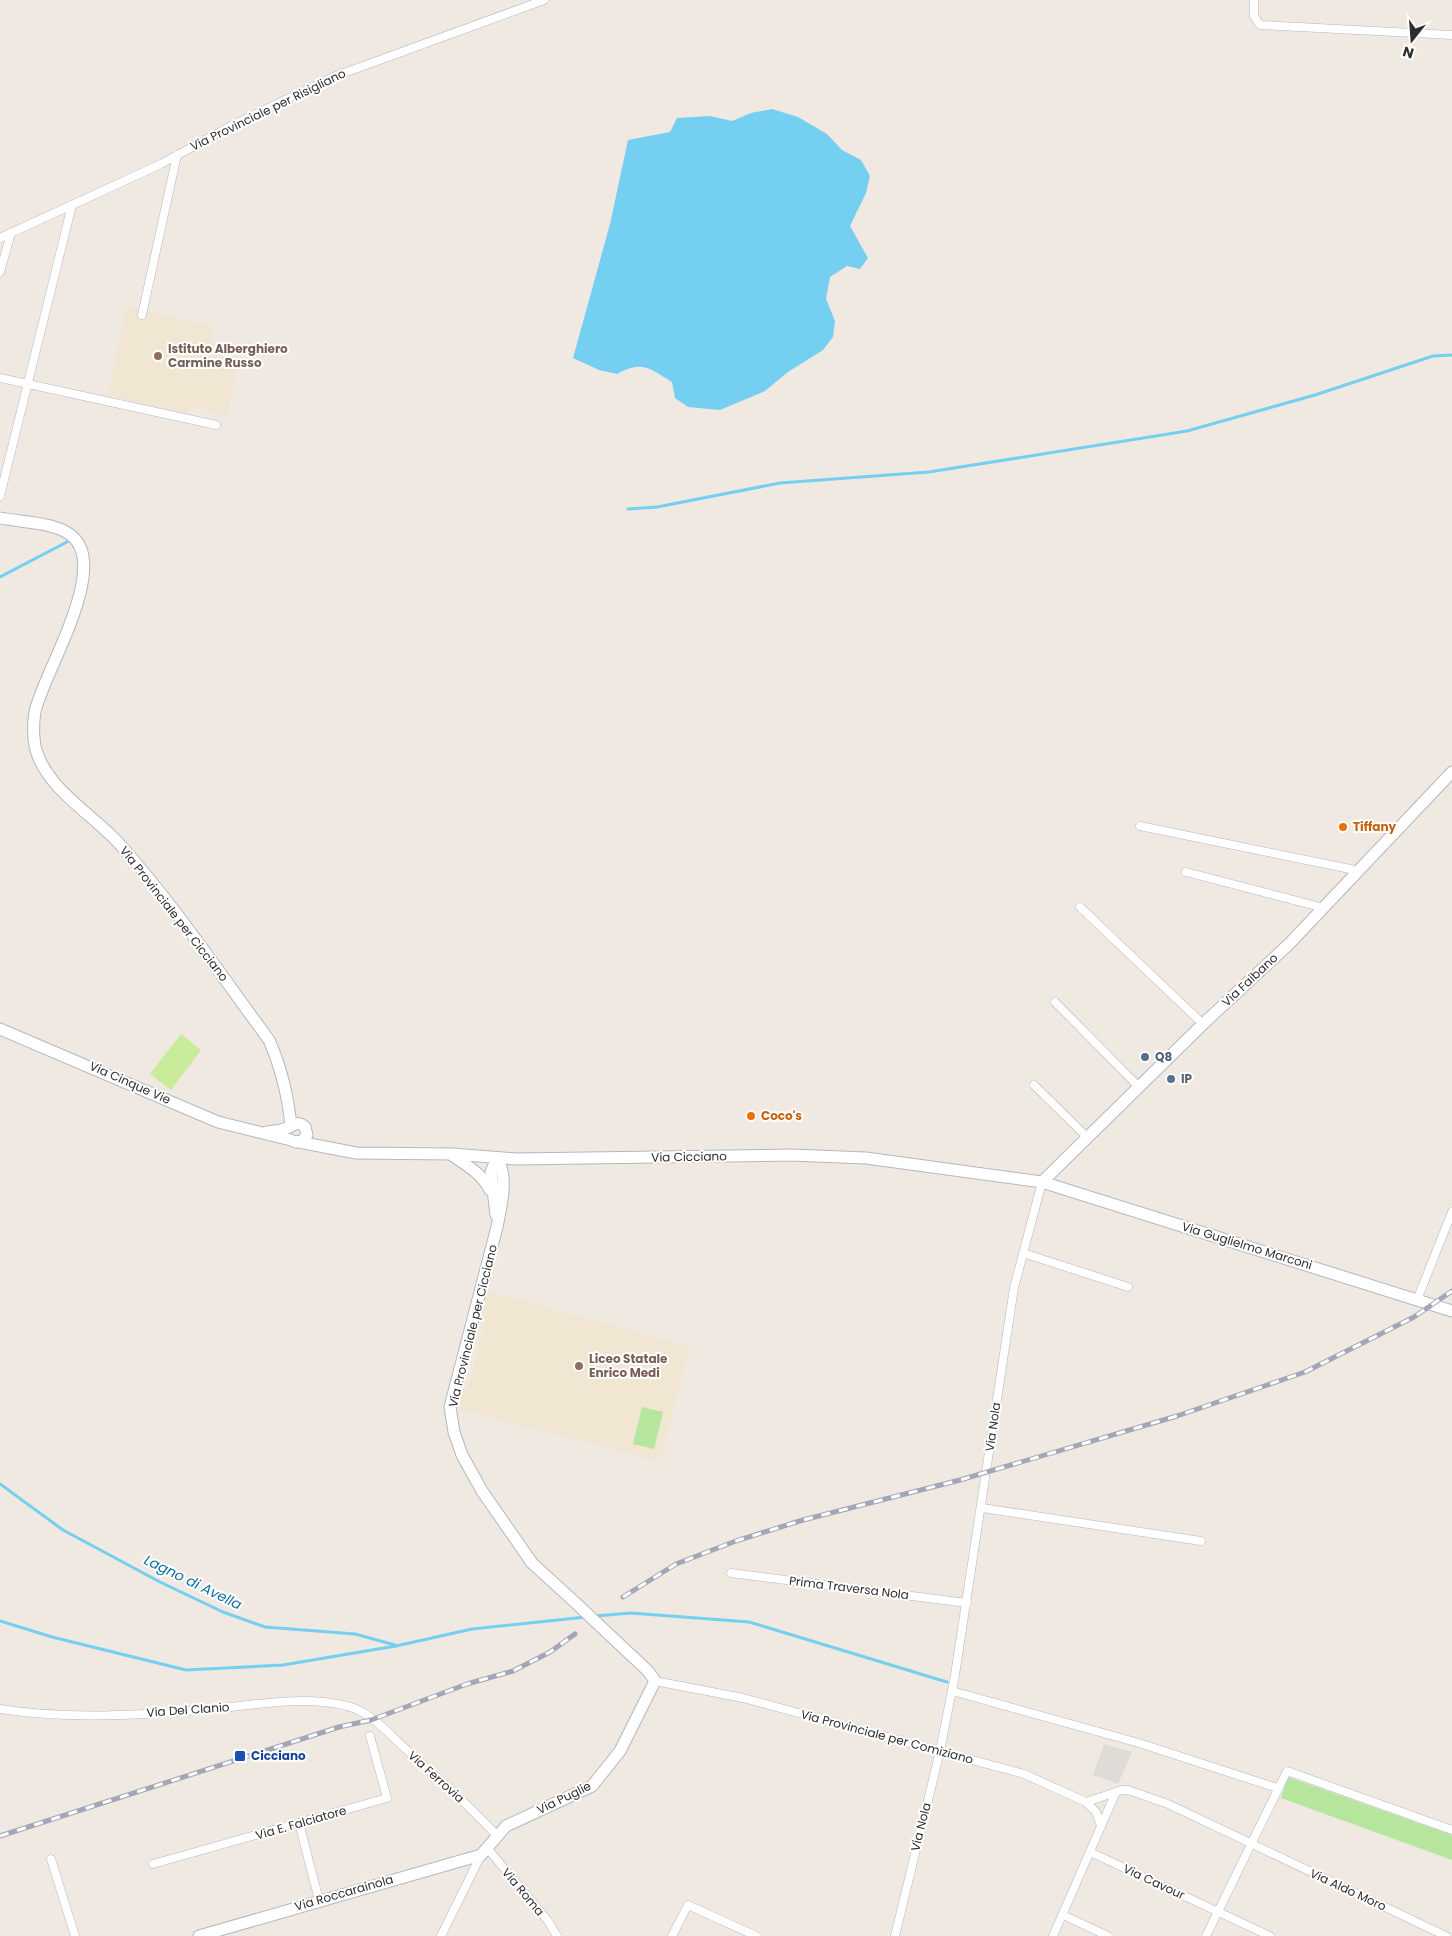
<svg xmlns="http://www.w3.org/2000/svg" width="1452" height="1936" font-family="Poppins,sans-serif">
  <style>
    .education { fill: #f0e6d1 }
    .green { fill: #b6e59e }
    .pitch { fill: #c9ec9a }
    .plaza { fill: #dfdcd8 }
    .water { fill: #75cff0 }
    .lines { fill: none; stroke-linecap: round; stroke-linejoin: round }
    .stream { stroke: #75cff0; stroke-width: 3 }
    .street-casing { stroke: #b4b7c1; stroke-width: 9 }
    .secondary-casing { stroke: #b4b7c1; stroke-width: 13 }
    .street { stroke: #fff; stroke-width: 8 }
    .secondary { stroke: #fff; stroke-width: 11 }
    .rail-casing { stroke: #a3a6b8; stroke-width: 5 }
    .rail { stroke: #fff; stroke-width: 3; stroke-dasharray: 9; stroke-linecap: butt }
    .secondary-bridge-casing { stroke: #b4b7c1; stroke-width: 13; stroke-linecap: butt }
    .secondary-bridge { stroke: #fff; stroke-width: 11 }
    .education-dot { fill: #8d6e63; stroke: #fff; stroke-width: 2 }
    .food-dot { fill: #e8710a; stroke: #fff; stroke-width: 2 }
    .service-dot { fill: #5c6f8a; stroke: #fff; stroke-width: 2 }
    .transit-dot { fill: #1a4fb4; stroke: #fff; stroke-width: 2 }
    .labels { text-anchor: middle; stroke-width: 4; stroke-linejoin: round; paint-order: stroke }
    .street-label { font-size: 12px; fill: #2e2e2e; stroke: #fff }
    .education-label { font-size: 12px; font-weight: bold; fill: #785e54; stroke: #fff; text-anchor: start }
    .food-label { font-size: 12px; font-weight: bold; fill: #c56008; stroke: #fff; text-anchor: start }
    .service-label { font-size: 12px; font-weight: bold; fill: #4e5e75; stroke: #fff; text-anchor: start }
    .transit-label { font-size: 12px; font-weight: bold; fill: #164399; stroke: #fff; text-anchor: start }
    .water-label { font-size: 14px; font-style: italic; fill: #0d6fa3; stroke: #fff }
  </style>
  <rect width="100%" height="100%" fill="#efe9e1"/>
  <g class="education">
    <polygon points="127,306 214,328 210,352 238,360 228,416 190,406 189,415 108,395"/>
    <polygon points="486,1291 690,1347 660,1461 457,1409 461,1395 470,1380 484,1325 481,1320 482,1308"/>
  </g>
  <g class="green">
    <polygon points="642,1407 663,1412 654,1449 633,1444"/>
    <polygon points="1288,1777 1452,1835 1452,1860 1281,1798"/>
  </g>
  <polygon class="pitch" points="181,1034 201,1050 171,1090 150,1074"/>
  <polygon class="plaza" points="1104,1744 1132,1752 1118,1784 1093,1775"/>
  <path class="water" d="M772,109L798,117L827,134L842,150L861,160L870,176L866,193L850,226L868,258L860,269L847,266L830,277L826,299L835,321L833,337L823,350L788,372L765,391L720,410L688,407L675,398L672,382C649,368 642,360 617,374L599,370L573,358L610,224L628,140L670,132L677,118L710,116L732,121L751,113Z"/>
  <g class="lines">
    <g class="stream">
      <polyline points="628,509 657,507 780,483 929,472 1187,431 1315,395 1433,356 1452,355"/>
      <polyline points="0,577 67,542"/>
      <polyline points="0,1484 63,1530 160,1582 223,1612 265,1627 355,1634 395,1645"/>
      <polyline points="595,1616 631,1613 749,1622 947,1682"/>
      <polyline points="0,1621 52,1637 186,1670 283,1665 396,1646 472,1629 586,1617"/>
    </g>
    <g class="street-casing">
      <g id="street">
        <polyline points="1254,0 1254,16 1260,25 1452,35"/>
        <polyline points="0,238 161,164 231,126 333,77 544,0"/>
        <polyline points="0,272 11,233"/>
        <polyline points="142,315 177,155"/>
        <polyline points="0,378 216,425"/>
        <polyline points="0,496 72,205"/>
        <polyline points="1140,826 1360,871"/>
        <polyline points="1186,872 1324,908"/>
        <polyline points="1080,907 1203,1024"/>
        <polyline points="1055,1002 1139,1087"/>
        <polyline points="1034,1085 1087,1137"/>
        <polyline points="1023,1253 1128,1287"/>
        <polyline points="1417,1300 1452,1212"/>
        <polyline points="982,1508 1201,1541"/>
        <polyline points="731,1573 967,1603"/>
        <polyline points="655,1681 743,1698 1024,1774 1086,1802 1096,1812 1101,1826"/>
        <polyline points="952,1691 1139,1743 1277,1788"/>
        <path d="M0,1709C69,1720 142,1715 212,1709C255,1705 304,1695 347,1706C370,1711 391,1736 408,1751C439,1779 470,1806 498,1837"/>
        <polyline points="1086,1802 1122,1790 1128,1790 1168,1804 1446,1936"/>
        <polyline points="299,1823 319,1900"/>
        <polyline points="488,1849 548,1921 557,1936"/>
        <polyline points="1090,1852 1270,1936"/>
        <polyline points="51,1859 75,1936"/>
        <polyline points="153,1864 387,1798 370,1736"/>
        <polyline points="1063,1915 1108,1936"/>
        <polyline points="441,1936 481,1855"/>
        <polyline points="672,1936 688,1905 756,1936"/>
        <polyline points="895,1936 940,1751 955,1675 1014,1288 1042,1182"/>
        <polyline points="1053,1936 1116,1792"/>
        <polyline points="1206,1936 1287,1771 1452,1830"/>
      </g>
    </g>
    <g class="secondary-casing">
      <g id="secondary">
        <path d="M0,518C20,522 48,522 66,532C117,559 43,672 35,712C33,723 33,739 36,750C48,791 96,816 123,848C176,908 221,975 269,1040C281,1067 288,1096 291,1126"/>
        <polyline points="0,1029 218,1122 291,1140"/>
        <path d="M267,1132C273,1131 281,1131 287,1128C295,1125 297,1120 305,1127L307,1135L302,1141L295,1142"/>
        <polyline points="299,1142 356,1153 452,1154 516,1159 791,1155 866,1158 1042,1182 1452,1311"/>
        <path d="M453,1156C468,1166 482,1174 490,1190"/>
        <path d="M497,1158C509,1177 501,1206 497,1227L450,1407L454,1432L462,1455L482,1491L532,1563L579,1606"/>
        <polyline points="1042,1182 1203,1024 1289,944 1452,772"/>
        <polyline points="496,1215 491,1172 497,1158"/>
        <polyline points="199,1936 481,1855 506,1826 592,1786 620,1751 655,1681 648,1671 600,1626"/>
      </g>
    </g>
    <use href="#street" class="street"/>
    <use href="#secondary" class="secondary"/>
    <g class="rail-casing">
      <g id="rail">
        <polyline points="623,1597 676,1564 736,1541 803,1520 960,1480 1177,1416 1305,1372 1414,1317 1452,1291"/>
        <polyline points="0,1836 339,1727 371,1720 467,1684 513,1671 550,1652 575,1634"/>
      </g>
    </g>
    <use href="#rail" class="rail"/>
    <g class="secondary-bridge-casing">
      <polyline id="secondary-bridge" points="579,1606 600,1626"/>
    </g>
    <use href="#secondary-bridge" class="secondary-bridge"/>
  </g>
  <g class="education-dot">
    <circle cx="158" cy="356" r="5"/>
    <circle cx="579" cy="1366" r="5"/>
  </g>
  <g class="food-dot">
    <circle cx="1343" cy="827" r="5"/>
    <circle cx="751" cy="1116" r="5"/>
  </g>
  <g class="service-dot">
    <circle cx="1145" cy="1057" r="5"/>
    <circle cx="1171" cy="1079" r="5"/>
  </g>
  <rect class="transit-dot" x="234" y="1750" width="12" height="12" rx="2.5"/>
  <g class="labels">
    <g class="street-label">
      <text transform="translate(268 110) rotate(-26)" y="4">Via Provinciale per Risigliano</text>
      <text transform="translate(174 914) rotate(52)" y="4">Via Provinciale per Cicciano</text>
      <text transform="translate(1250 980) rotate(-43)" y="4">Via Faibano</text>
      <text transform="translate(130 1083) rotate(24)" y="4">Via Cinque Vie</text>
      <text transform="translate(689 1157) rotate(-1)" y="4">Via Cicciano</text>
      <text transform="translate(1247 1246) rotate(17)" y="4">Via Guglielmo Marconi</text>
      <text transform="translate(473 1326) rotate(-76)" y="4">Via Provinciale per Cicciano</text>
      <text transform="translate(993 1427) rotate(-82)" y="4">Via Nola</text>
      <text transform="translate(849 1588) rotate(7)" y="4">Prima Traversa Nola</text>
      <text transform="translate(188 1710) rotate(-4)" y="4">Via Del Clanio</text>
      <text transform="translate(887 1737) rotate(15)" y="4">Via Provinciale per Comiziano</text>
      <text transform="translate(436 1777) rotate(42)" y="4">Via Ferrovia</text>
      <text transform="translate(564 1798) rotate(-26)" y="4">Via Puglie</text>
      <text transform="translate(301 1823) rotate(-16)" y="4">Via E. Falciatore</text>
      <text transform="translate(921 1827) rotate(-76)" y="4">Via Nola</text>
      <text transform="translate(1154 1882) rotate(25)" y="4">Via Cavour</text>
      <text transform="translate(1348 1890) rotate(25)" y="4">Via Aldo Moro</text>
      <text transform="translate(523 1892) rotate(50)" y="4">Via Roma</text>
      <text transform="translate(344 1893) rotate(-16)" y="4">Via Roccarainola</text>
    </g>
    <g class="education-label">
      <text x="168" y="353">Istituto Alberghiero<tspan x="168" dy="14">Carmine Russo</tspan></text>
      <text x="589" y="1363">Liceo Statale<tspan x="589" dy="14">Enrico Medi</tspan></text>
    </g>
    <g class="food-label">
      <text x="1353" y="831">Tiffany</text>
      <text x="761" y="1120">Coco's</text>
    </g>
    <g class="service-label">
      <text x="1155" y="1061">Q8</text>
      <text x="1181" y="1083">IP</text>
    </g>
    <g class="transit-label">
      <text x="251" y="1760">Cicciano</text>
    </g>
    <g class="water-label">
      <text transform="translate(193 1582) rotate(26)" y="5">Lagno di Avella</text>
    </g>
  </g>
  <g transform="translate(1412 40) rotate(197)" stroke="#ffffff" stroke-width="4" paint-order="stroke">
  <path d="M0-4L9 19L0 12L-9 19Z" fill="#2e2e2e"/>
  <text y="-8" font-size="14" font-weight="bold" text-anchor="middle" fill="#2e2e2e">N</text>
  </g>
</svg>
